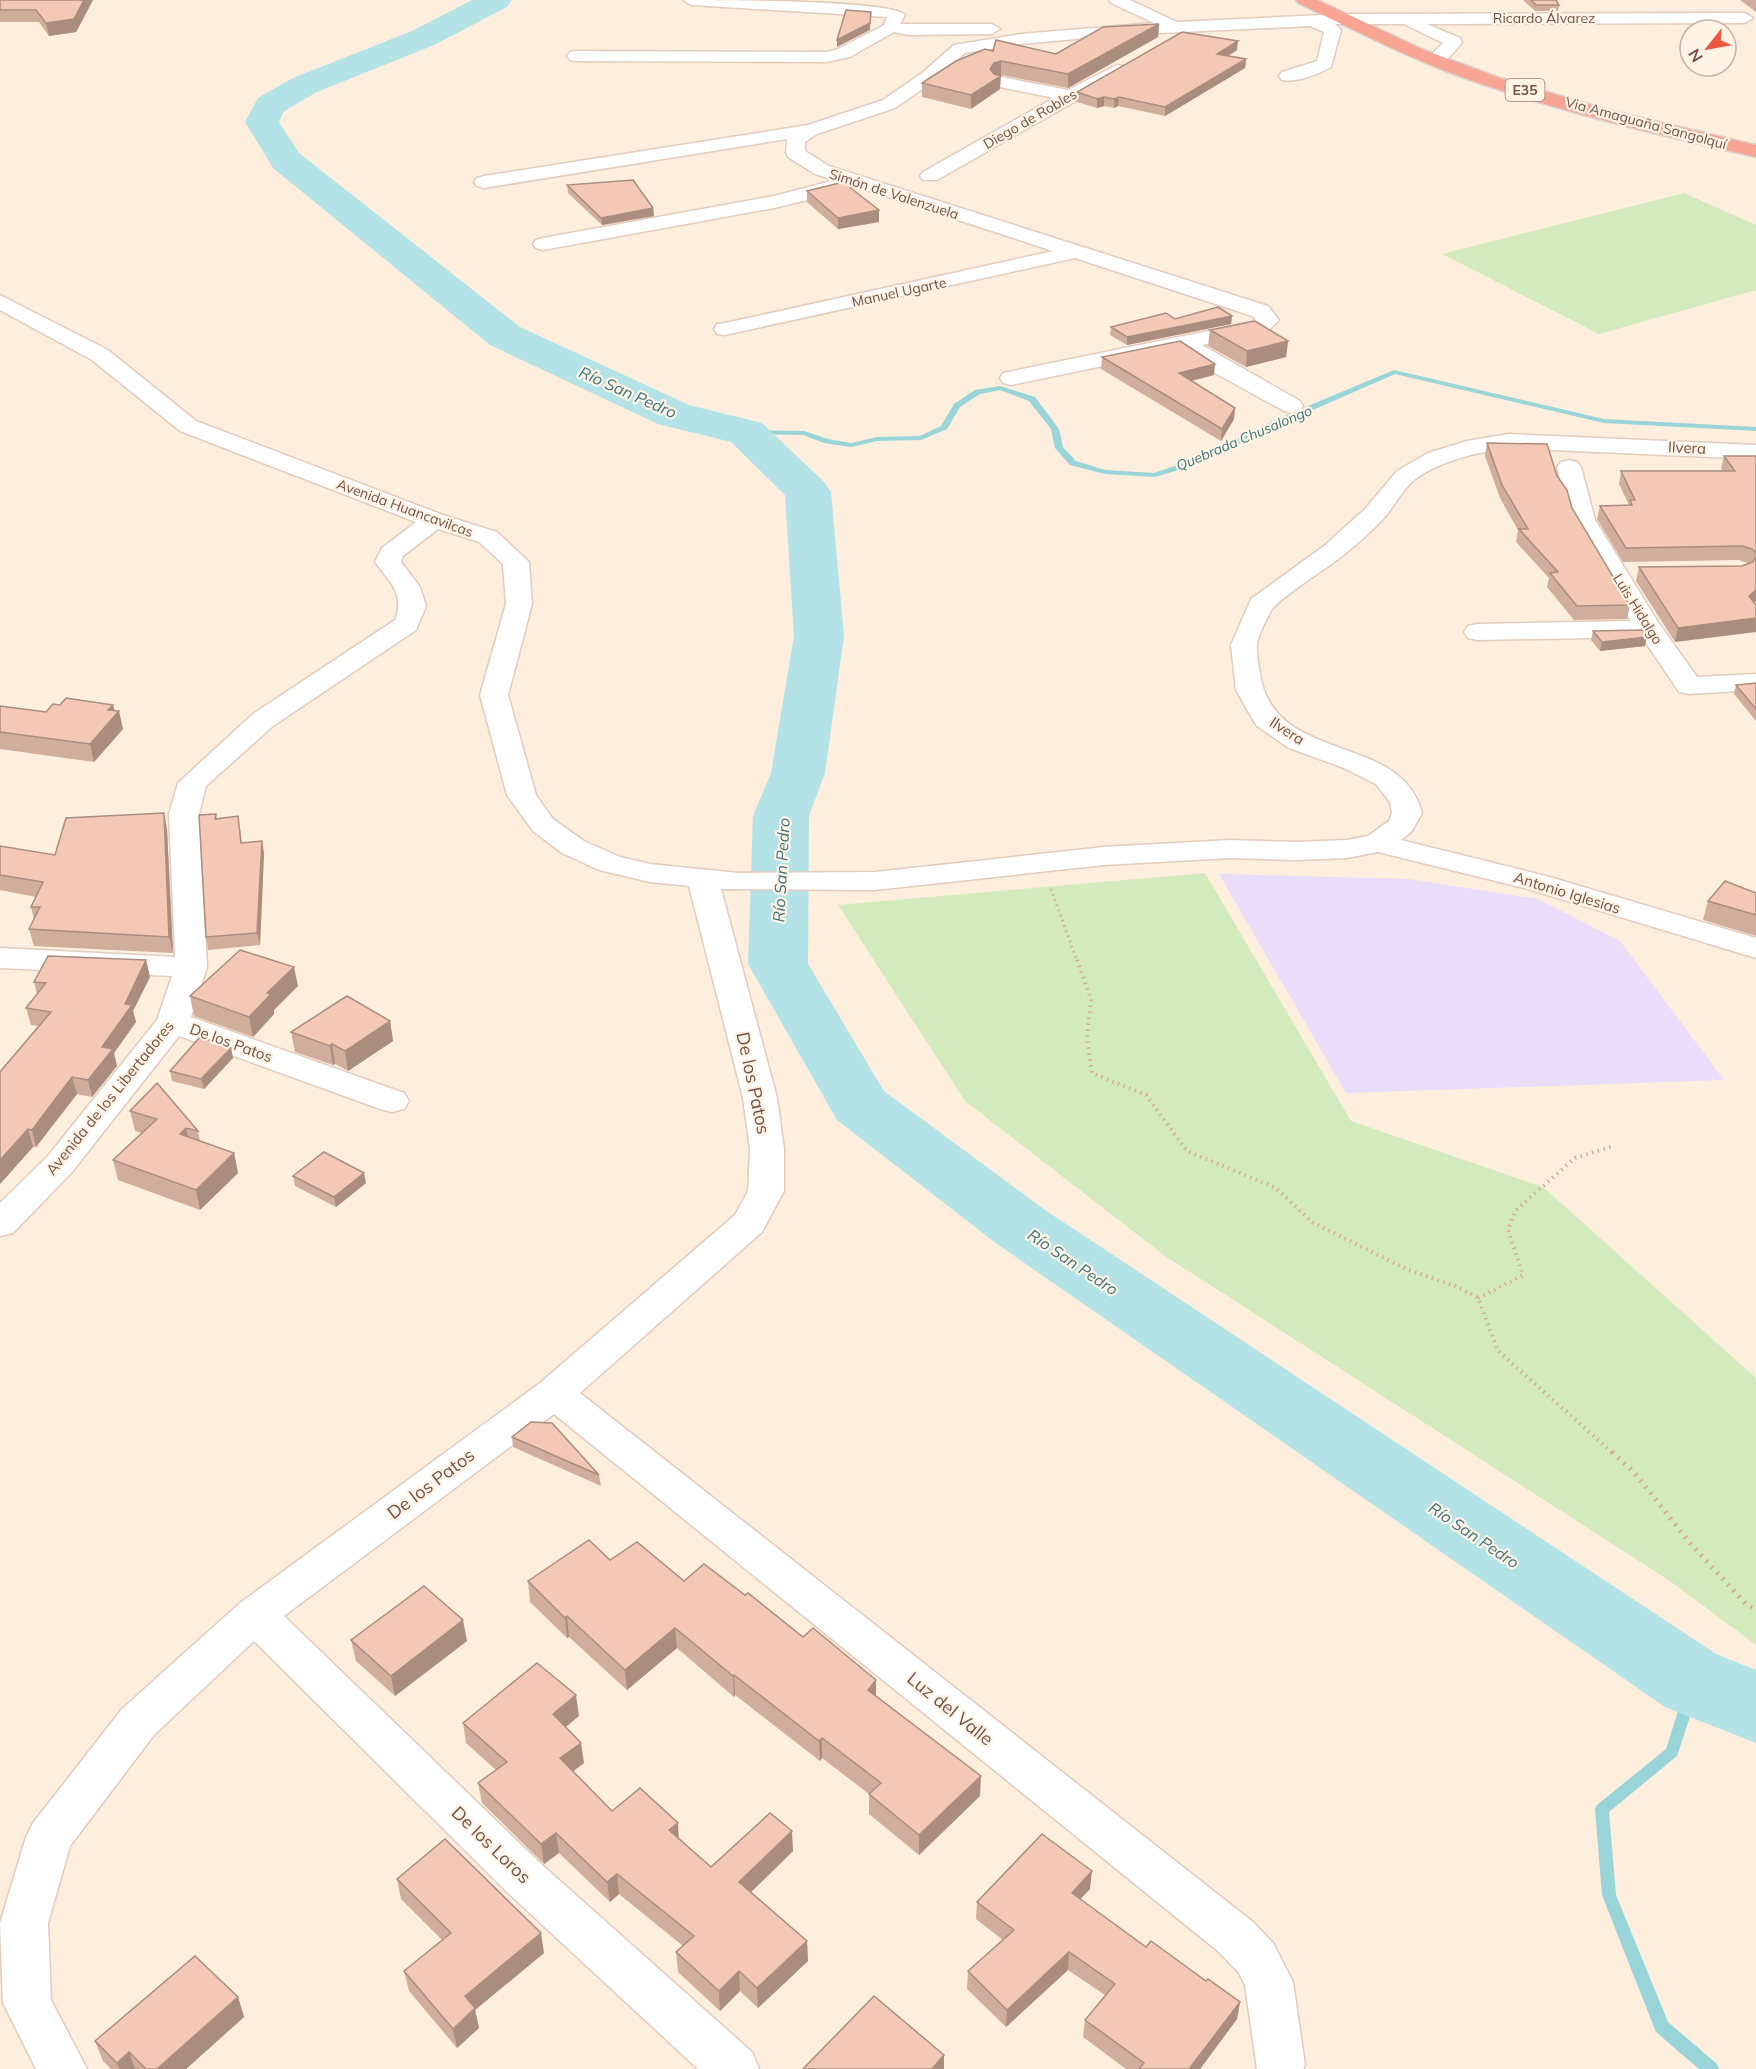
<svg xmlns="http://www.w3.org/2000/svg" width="1756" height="2069" font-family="Mulish,sans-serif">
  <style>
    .education { fill: #ebdcf9 }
    .green { fill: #d3eabd }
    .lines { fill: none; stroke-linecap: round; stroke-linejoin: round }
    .stream { fill: #99d4d8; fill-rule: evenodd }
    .river { fill: #b3e3e6; fill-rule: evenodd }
    .minor-casing { stroke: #e3cbbd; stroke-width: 3 }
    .highway-casing { stroke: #dbd2cf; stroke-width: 3 }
    .path-far2 { stroke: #d7ac99; stroke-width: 3; stroke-dasharray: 1.5 4; stroke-linecap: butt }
    .path-far1 { stroke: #d7ac99; stroke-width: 4; stroke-dasharray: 1.5 4.5; stroke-linecap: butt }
    .path { stroke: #d7ac99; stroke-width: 5; stroke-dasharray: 2 6; stroke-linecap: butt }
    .minor { fill: #fff; fill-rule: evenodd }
    .highway { fill: #f9a593; fill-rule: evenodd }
    .wall { fill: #d1ad9c }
    .shaded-wall { fill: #aa8d7f }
    .building { fill: #f3c9b5; stroke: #aa8d7f; stroke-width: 1.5 }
    .labels { text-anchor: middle; stroke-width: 4.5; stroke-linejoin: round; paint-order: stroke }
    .far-street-label { font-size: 14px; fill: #735246; stroke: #fff3e5 }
    .shield { fill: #fff3e5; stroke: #9d8276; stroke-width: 1.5 }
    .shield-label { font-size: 14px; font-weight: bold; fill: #735246 }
    .far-water-label { font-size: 14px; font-style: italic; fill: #3a757a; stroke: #fff3e5 }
    .street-label { font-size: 15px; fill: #735246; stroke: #fff3e5 }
    .water-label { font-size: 16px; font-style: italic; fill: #3a757a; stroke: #fff3e5 }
    .near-street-label { font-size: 18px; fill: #735246; stroke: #fff3e5 }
  </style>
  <rect width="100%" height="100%" fill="#fdeede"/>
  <polygon class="education" points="1219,874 1408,879 1538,899 1620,941 1724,1080 1346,1093"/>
  <g class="green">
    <polygon points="1684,193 1756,225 1756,290 1599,334 1442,254"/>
    <polygon points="1205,873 1351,1121 1543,1187 1756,1378 1756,1645 1670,1581 1165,1256 965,1101 838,905"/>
  </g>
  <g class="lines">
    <g class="stream">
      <polygon points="1394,370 1604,419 1756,427 1756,431 1604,423 1395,374 1283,423 1195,465 1155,477 1105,474 1070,465 1055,448 1051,429 1029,401 1000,390 980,394 960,407 947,429 921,440 877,441 851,447 824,443 803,435 746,434 742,432 746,430 804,431 828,439 851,443 877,437 920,436 941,426 954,404 975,390 1000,386 1035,397 1059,429 1063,447 1076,461 1105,470 1154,473 1189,461 1277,419"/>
      <polygon points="1694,1677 1699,1679 1701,1683 1677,1756 1609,1812 1616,1895 1668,2022 1717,2064 1719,2069 1699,2069 1656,2032 1654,2027 1602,1895 1595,1809 1597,1805 1666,1749 1687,1683 1689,1679"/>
    </g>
    <polygon class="river" points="472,0 512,0 507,7 434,45 317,92 284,111 279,122 299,153 520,327 689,405 762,423 824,482 831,492 844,636 825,773 809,816 808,964 884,1091 1045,1210 1716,1654 1756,1670 1756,1743 1665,1707 997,1244 837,1120 748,964 753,816 771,773 794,636 785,495 731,442 658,424 490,345 273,168 245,122 258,98 293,78 412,31"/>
    <g class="minor-casing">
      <g id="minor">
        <path d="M683,0C714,0 892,0 905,15L900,24H992L1000,29L992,34L908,35L894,32L850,57L826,62L576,61L570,60L567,56L570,52L576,51L826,52L838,49L884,25L887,17L691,5Z"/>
        <path d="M1109,0H1130L1177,22L1343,14L1745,13L1753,18L1745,23L1427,24L1460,38L1462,42C1455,52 1443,67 1429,64L1426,60L1443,43L1404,24H1335L1341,30L1331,67C1319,74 1296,83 1282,80L1279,76L1282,72L1317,61L1324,32L1310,26L1120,35L1021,44L965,53L934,81L895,108L817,134L805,142V151L829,166L1268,306L1279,320L1267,332L1202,345L1300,401L1303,406L1300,411L1292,413L1284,411L1215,373L1180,350L1011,385L1003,383L1000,378L1003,373L1252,322L1256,319L1252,316L1075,258L725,335L717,334L714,329L717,324L725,323L1053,251L854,186L841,192L774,208L543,250L536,248L533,244L536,240L543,238L774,196L835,180L815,174L788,157L786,153L787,139L484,188L477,186L474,182L477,178L484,176L808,125L883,100L922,73L954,45L960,44L1021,34L1154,23L1111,3Z"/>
        <polygon points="1117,65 1123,66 1126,70 1123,74 937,180 923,180 920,176 923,172 1054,98 995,86 992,82 995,78 1001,77 1068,90"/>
        <path d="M0,295L108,350L196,421L443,515L497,532L529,562L532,604L508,695L536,795L553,819L584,841L620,857L650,864L739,873L875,872L1104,847L1230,840L1296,842L1347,840L1368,836L1389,821L1392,813L1390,802L1376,784L1344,768L1289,748L1257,726L1253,720L1236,690L1231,645L1251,599L1324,546L1365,509L1397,471L1428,453L1467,441L1508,434L1756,445V459L1508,448C1475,453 1441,460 1414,480C1402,490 1394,507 1383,519C1371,532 1356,545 1342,556C1329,567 1276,600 1271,611C1266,620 1258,635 1257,645C1256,654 1261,682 1264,690C1290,762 1402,736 1422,813L1412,831L1401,840L1546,876L1756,938V958L1524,888L1378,852L1347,858L1296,860L1230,858L1104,865L875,890L721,889L777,1098L784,1149V1191L762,1232L580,1393L1253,1922L1273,1943L1293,1982L1305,2065L1303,2069H1257L1245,1985L1239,1973L1219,1952L554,1414L284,1616L540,1863L752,2052L759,2069H698L508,1893L254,1641L154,1735L70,1846L48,1923L51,2000L87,2069H36L3,2003L0,1923L26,1837L33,1823L122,1709L240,1603L540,1383L735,1215L748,1191L750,1149L743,1098L689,886L650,882L599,870L562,853L533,831L507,795L480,695L506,604L503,564L479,542L438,529L403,556L401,562L420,587L426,606L416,630L273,726L206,786L199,814L207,967L191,1017L404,1093L409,1101L404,1109L392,1112L380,1109L179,1036L72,1172L13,1233L0,1236V1203L48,1156L157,1020L172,976L0,968V948L175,957L169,814L178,783L253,714L395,620C405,593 390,583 375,562L382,548L416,522L180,431L92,360L0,310Z"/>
        <polygon points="1569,460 1577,462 1581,467 1595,520 1658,622 1697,677 1756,674 1756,690 1689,694 1679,692 1642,637 1477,640 1468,638 1464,632 1468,626 1477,624 1631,621 1571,520 1557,467 1561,462"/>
      </g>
    </g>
    <g class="highway-casing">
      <path id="highway" d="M1296,0H1317L1424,50L1500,78L1612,111L1756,145V157C1652,133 1547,109 1448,72C1397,52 1348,27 1298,3Z"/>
    </g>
    <polyline class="path-far2" points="1051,889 1077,961"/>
    <g class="path-far1">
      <polyline points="1077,960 1091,999 1087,1037 1092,1073 1146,1095 1187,1151 1276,1188 1312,1222 1406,1269 1455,1286 1478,1298 1498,1351 1614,1454"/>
      <polyline points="1478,1298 1523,1275 1508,1229 1516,1210 1575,1158 1613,1146"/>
    </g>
    <polyline class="path" points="1612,1452 1633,1471 1690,1543 1746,1604 1756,1610"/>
    <use href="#minor" class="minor"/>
    <use href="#highway" class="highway"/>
  </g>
  <g class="wall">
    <polygon points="0,0 93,0 76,32 49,36 39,22 0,22"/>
    <polygon points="1523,0 1556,0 1559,5 1558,11 1535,11"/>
    <polygon points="1740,0 1756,0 1756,12"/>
    <polygon points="1159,24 1158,37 1068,88 1001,75 998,75 1000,89 971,109 922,97 922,83 993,51 1056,54"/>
    <polygon points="1237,50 1228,56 1246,59 1245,68 1165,116 1118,106 1114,108 1104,106 1097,108 1077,102 1077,92"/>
    <polygon points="567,185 653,208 654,216 602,225 568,193"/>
    <polygon points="807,191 879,222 838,229 807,202"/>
    <polygon points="1232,316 1231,324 1127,345 1110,335 1111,327 1175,319"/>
    <polygon points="1210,330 1288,341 1286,357 1246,367 1208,346"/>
    <polygon points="1102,357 1214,375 1192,381 1235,408 1234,419 1221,441 1101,369"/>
    <polygon points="1487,443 1557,476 1572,508 1630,605 1627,619 1574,620 1547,587 1549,578 1516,542 1518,530 1500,498 1485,456"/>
    <polygon points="1724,456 1756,456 1756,601 1675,642 1636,581 1639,567 1742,566 1750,564 1739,560 1623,562 1597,519 1600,506 1629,505 1619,484 1621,471 1722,471 1721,469"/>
    <polygon points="1593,631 1645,646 1600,651 1591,640"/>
    <polygon points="1756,683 1756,721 1734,694 1736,685"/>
    <polygon points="60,705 115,711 123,729 94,762 0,749 0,706 46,712"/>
    <polygon points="216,814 217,819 240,828 242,843 264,853 260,945 208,950 206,937"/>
    <polygon points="167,829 173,953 34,946 29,929 34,920 31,907 36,897 0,890 0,846 55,855"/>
    <polygon points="1756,893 1756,936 1703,920 1708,901"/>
    <polygon points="146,960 150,977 133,1011 136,1022 114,1053 117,1066 92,1097 77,1094 36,1147 33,1147 0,1184 0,1072 38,1026 31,1025 26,1008 37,994 34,982"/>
    <polygon points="298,986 274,1010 274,1014 253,1037 194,1016 190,996"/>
    <polygon points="390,1021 393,1041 348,1071 335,1064 333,1065 295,1052 291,1032"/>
    <polygon points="231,1048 233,1058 204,1089 172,1081 170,1071"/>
    <polygon points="130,1111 198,1131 200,1141 234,1153 238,1173 200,1210 118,1180 113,1160 142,1133 135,1131"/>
    <polygon points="293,1176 366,1183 336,1207 295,1186"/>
    <polygon points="512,1437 599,1475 601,1486 513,1447"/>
    <polygon points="610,1560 684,1581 745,1595 803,1637 876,1680 876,1696 980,1796 919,1855 869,1814 869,1794 822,1758 820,1761 735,1695 734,1697 677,1648 627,1690 569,1637 567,1638 530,1602 528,1581"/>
    <polygon points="351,1640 467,1641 395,1696 356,1661"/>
    <polygon points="579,1716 565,1727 584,1763 573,1771 612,1811 679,1839 711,1867 793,1851 751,1892 807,1941 808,1961 758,2008 740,1991 720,2011 678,1972 676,1952 683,1946 619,1894 610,1902 559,1853 544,1864 482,1803 478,1783 496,1770 466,1743 463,1723"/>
    <polygon points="397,1879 544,1953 475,2010 479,2028 457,2048 409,1991 404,1971 442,1940 401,1899"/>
    <polygon points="1090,1889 1080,1899 1146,1947 1206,1981 1240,2002 1237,2019 1200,2069 1126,2069 1083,2037 1085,2020 1105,1995 1068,1970 1006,2027 967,1989 968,1971 1003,1940 976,1919 977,1902"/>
    <polygon points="238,1997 244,2017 186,2069 111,2069 103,2061 95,2041"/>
  </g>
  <g class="shaded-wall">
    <polygon points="84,0 93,0 76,32 49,36 46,23"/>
    <polygon points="871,12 870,30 837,47 837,40"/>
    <polygon points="1159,24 1158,37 1068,88 1068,74"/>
    <polygon points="1238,41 1237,50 1216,63 1217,54"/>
    <polygon points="1246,59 1245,68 1165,116 1165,107"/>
    <polygon points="1001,61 1001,75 993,77 990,69 994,63"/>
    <polygon points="1001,76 1000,89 971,109 971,95"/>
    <polygon points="1104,97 1104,106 1097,108 1097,99"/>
    <polygon points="1119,97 1118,106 1114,108 1114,99"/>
    <polygon points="653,208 654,216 602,225 601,218"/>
    <polygon points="879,210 879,222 838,229 838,218"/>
    <polygon points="1232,316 1231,324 1127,345 1127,337"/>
    <polygon points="1288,341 1286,357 1246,367 1247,351"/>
    <polygon points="1215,364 1214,375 1178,384 1179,373"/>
    <polygon points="1235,408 1234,419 1221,441 1222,429"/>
    <polygon points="1756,590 1756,601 1745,610 1749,596"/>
    <polygon points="1756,618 1756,632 1675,642 1678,628"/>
    <polygon points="1647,637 1645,646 1600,651 1602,642"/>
    <polygon points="113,705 116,715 119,711 123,729 94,762 90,744 108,710"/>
    <polygon points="164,813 167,829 173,953 169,937"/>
    <polygon points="262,841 264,853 260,945 257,933"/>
    <polygon points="146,960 150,977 133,1011 136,1022 114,1053 117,1066 92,1097 88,1080 102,1047"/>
    <polygon points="294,967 298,986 274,1010 274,1014 253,1037 249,1017 267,993"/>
    <polygon points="390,1021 393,1041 348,1071 345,1051"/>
    <polygon points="332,1044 335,1064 333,1065 330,1046"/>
    <polygon points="231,1048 233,1058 204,1089 201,1079"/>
    <polygon points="72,1077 77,1094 36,1147 32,1130"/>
    <polygon points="186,1128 190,1147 180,1134"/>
    <polygon points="28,1129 33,1147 0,1184 0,1160"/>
    <polygon points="234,1153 238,1173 200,1210 196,1190"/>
    <polygon points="364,1173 366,1183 336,1207 334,1197"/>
    <polygon points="567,1616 569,1637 567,1638 565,1618"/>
    <polygon points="463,1620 467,1641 395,1696 391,1676"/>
    <polygon points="675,1628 677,1648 627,1690 625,1670"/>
    <polygon points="734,1675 735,1695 734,1697 733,1676"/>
    <polygon points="876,1680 876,1701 868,1690"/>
    <polygon points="576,1695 579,1716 556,1735 553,1714"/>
    <polygon points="822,1738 822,1758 820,1761 819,1741"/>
    <polygon points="581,1743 584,1763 563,1779 560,1758"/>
    <polygon points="981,1776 980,1796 919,1855 919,1835"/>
    <polygon points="678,1823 679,1843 669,1830"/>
    <polygon points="792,1831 793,1851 741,1902 739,1882"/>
    <polygon points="556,1833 559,1853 544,1864 541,1844"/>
    <polygon points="1092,1871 1090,1889 1070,1910 1072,1893"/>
    <polygon points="617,1874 619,1894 610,1902 607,1882"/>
    <polygon points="541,1933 544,1953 475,2010 479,2028 457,2048 453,2029 465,1996"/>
    <polygon points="807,1941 808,1961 758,2008 757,1988"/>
    <polygon points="1069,1952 1068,1970 1006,2027 1007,2010"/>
    <polygon points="739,1971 740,1991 720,2011 719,1991"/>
    <polygon points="238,1997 244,2017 186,2069 157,2069"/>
    <polygon points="1240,2002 1237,2019 1200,2069 1189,2069"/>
    <polygon points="129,2052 135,2069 119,2069 117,2063"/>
    <polygon points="944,2055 944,2069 932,2069"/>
  </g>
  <g class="building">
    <polygon points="0,0 84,0 74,19 46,23 36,10 0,10"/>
    <polygon points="1531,0 1556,0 1559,5 1536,5"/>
    <polygon points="846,10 871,12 870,23 837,40"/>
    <polygon points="1159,24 1068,74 1001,61 994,63 990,69 994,74 1001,76 971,95 922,83 956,61 985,49 993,51 996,40 1056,54 1103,27"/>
    <polygon points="1182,32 1238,41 1217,54 1246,59 1165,107 1119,97 1114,99 1104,97 1097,99 1077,92"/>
    <polygon points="633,180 653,208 601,218 567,185"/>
    <polygon points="843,182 879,210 838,218 807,191"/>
    <polygon points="1218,307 1232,316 1127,337 1111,327 1166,313 1175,319"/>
    <polygon points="1255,321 1288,341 1247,351 1210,330"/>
    <polygon points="1180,341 1215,364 1179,373 1235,408 1222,429 1102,357"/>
    <polygon points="1487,443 1547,444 1557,476 1567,490 1572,508 1630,605 1577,606 1550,573 1558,572 1519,529 1528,529 1502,485"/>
    <polygon points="1724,456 1756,456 1756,553 1752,549 1742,546 1626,548 1600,506 1632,505 1630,500 1635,500 1621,471 1735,471"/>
    <polygon points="1756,557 1756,590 1749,596 1756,605 1756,618 1678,628 1639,567 1742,566 1753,562"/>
    <polygon points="1643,630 1647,637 1602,642 1593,631"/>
    <polygon points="1756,683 1756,709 1736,685"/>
    <polygon points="66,698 113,705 108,710 119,711 90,744 0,732 0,706 46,712 53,704 60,705"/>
    <polygon points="164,813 169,937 29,929 40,907 31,907 43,882 0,875 0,846 55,855 66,818"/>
    <polygon points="216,814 215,819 238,816 241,843 262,841 257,933 206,937 199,815"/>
    <polygon points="1725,881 1756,893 1756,915 1708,901"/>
    <polygon points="240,950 294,967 267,993 271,994 249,1017 190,996"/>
    <polygon points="48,956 146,960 125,1004 132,1005 102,1047 113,1049 88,1080 72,1077 32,1130 28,1129 0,1160 0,1072 51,1012 26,1008 46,983 34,982"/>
    <polygon points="347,996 390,1021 345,1051 332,1044 330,1046 291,1032"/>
    <polygon points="200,1037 231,1048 201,1079 170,1071"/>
    <polygon points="157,1083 198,1131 186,1128 180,1134 234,1153 196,1190 113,1160 157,1119 130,1111"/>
    <polygon points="324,1152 364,1173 334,1197 293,1176"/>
    <polygon points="531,1422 552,1423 599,1475 512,1437"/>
    <polygon points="589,1540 610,1560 637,1542 684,1581 704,1564 745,1595 748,1593 803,1637 813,1628 876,1680 868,1690 981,1776 919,1835 869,1794 881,1783 822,1738 819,1741 734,1675 733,1676 675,1628 625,1670 567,1616 565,1618 528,1581"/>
    <polygon points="424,1586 463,1620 391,1676 351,1640"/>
    <polygon points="537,1663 576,1695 553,1714 581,1743 560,1758 612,1811 640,1788 678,1823 669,1830 711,1867 770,1813 792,1831 739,1882 807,1941 757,1988 739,1971 719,1991 676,1952 694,1936 617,1874 607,1882 556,1833 541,1844 478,1783 507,1762 463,1723"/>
    <polygon points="1042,1834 1092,1871 1072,1893 1146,1947 1151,1941 1206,1981 1208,1979 1240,2002 1189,2069 1139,2069 1144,2063 1085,2020 1115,1984 1069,1952 1007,2010 968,1971 1014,1930 977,1902"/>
    <polygon points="445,1839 541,1933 465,1996 475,2008 453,2029 404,1971 451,1933 397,1879"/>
    <polygon points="195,1956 238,1997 157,2069 146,2069 129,2052 117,2063 95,2041"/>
    <polygon points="874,1996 944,2055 932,2069 803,2069"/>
  </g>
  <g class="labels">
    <g class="far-street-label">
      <text x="1544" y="23">Ricardo Álvarez</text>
      <text transform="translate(1030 119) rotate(-30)" y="5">Diego de Robles</text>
      <text transform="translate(1646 123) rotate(15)" y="5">Via Amaguaña Sangolquí</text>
      <text transform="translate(894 194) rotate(18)" y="5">Simón de Valenzuela</text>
      <text transform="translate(899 292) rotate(-12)" y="5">Manuel Ugarte</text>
      <text transform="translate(405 508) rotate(20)" y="5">Avenida Huancavilcas</text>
      <text transform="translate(1638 609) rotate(58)" y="5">Luis Hidalgo</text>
    </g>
    <rect class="shield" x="1505.5" y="79" width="39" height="22" rx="4.5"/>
    <g class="shield-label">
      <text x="1525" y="95">E35</text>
    </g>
    <g class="far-water-label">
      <text transform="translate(1244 438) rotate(-23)" y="5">Quebrada Chusalongo</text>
    </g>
    <g class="street-label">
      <text transform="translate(1687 448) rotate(3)" y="5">Ilvera</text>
      <text transform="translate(1287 731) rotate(33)" y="5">Ilvera</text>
      <text transform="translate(1567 893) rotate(17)" y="5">Antonio Iglesias</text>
      <text transform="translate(231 1043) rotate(20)" y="5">De los Patos</text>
      <text transform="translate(110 1098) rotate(-51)" y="5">Avenida de los Libertadores</text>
    </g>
    <g class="water-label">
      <text transform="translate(628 392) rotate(24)" y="6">Río San Pedro</text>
      <text transform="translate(781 870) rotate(-87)" y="6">Río San Pedro</text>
      <text transform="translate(1073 1262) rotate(34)" y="6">Río San Pedro</text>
      <text transform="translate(1474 1535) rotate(34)" y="6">Río San Pedro</text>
    </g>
    <g class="near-street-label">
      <text transform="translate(753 1083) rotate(78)" y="6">De los Patos</text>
      <text transform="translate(431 1484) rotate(-37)" y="6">De los Patos</text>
      <text transform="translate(950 1709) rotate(39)" y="6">Luz del Valle</text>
      <text transform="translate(491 1845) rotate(44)" y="6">De los Loros</text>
    </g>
  </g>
  <g transform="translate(1708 48) rotate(239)"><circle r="28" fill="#fff3e5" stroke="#c7b3a5" stroke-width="1.5"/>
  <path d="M0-4.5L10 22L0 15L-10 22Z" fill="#eb573f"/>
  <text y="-9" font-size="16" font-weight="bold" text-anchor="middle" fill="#735246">N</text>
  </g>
</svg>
